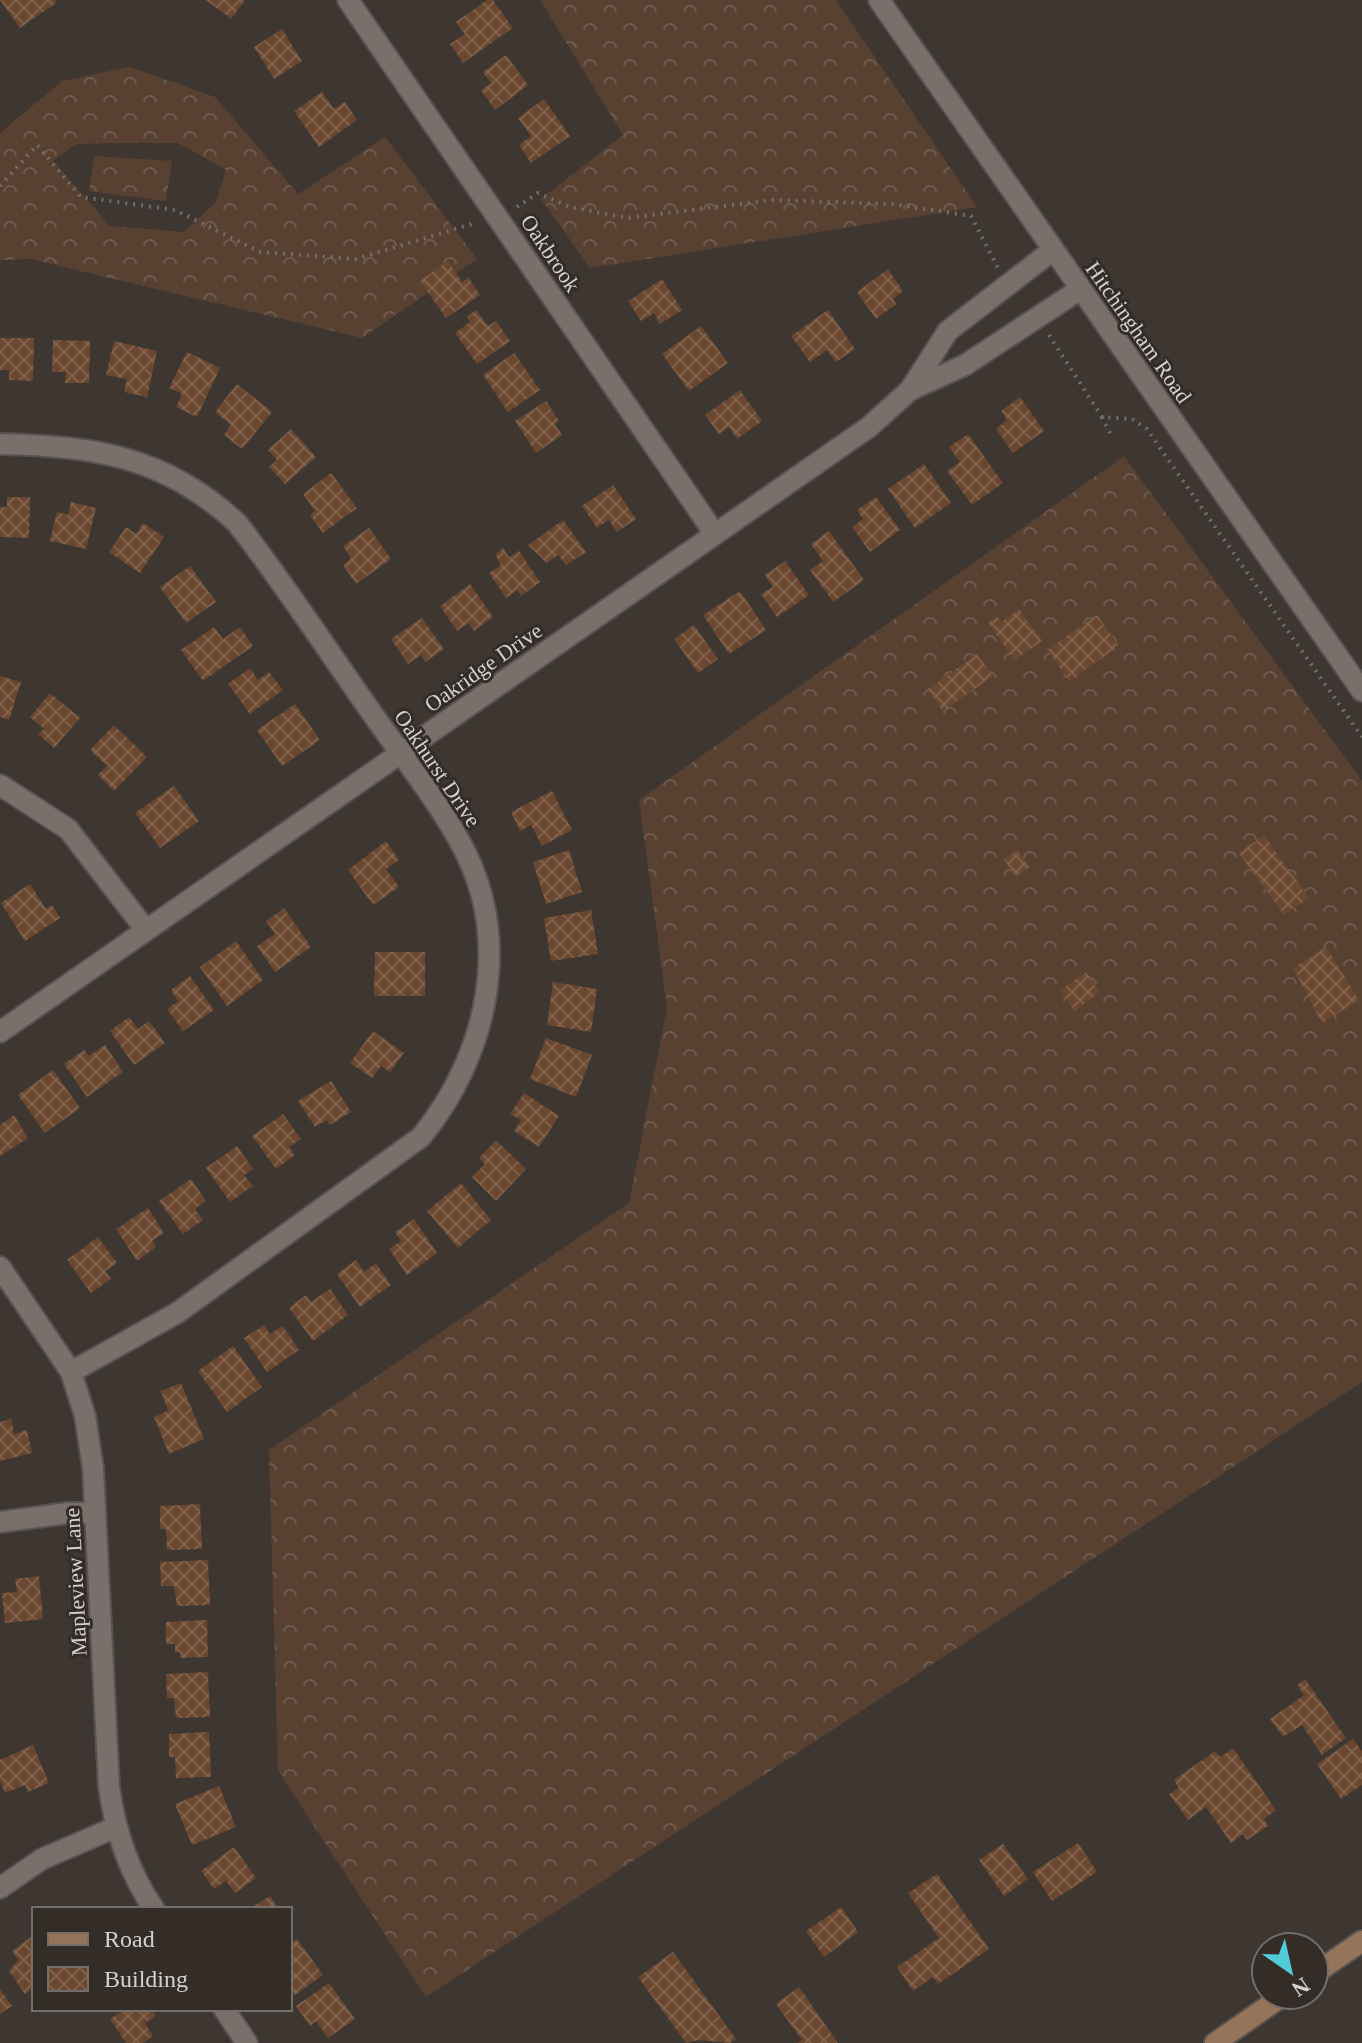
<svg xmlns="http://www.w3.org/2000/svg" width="1362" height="2043" font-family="'Times New Roman',serif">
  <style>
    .forest { fill: url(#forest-crowns); fill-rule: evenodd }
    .building { fill: url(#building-cross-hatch) }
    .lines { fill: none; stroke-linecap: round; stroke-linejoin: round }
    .minor-casing { stroke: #59534f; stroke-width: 24 }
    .tertiary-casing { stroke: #59534f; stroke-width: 24 }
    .secondary-casing { stroke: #59534f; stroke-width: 24 }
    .path { stroke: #756f6b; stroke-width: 4; stroke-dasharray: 2 6; stroke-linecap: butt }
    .minor { stroke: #79706b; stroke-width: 20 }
    .tertiary { stroke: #79706b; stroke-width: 20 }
    .secondary { stroke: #96745a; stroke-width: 20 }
    .labels { text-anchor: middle; stroke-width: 6; stroke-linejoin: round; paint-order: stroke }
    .street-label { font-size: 22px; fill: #d6d1ce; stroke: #332c27 }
  </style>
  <defs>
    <pattern id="forest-crowns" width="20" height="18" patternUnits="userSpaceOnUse" patternTransform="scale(2)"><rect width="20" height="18" fill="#584131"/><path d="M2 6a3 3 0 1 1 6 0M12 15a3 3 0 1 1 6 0" fill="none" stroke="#6f5b4e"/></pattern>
    <pattern id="building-cross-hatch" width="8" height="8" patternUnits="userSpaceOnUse" patternTransform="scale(2)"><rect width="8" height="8" fill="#6a472e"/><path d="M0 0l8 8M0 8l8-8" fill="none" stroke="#7f604b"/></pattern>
  </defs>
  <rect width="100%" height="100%" fill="#3d3631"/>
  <g class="forest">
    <polygon points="540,0 836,0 977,207 590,268 541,199 623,135"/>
    <path d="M130,67L215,97L298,194L385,137L477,259L362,338L30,259L0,260V133L62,81ZM112,143H178L226,170L216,202L184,232L110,226L53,161L76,144Z"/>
    <polygon points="94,156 172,161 166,201 89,191"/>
    <polygon points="1124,456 1362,781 1362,1382 426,1997 278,1771 269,1450 629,1203 667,1008 639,800"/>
  </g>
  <g class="building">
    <polygon points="0,0 55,0 56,3 20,28"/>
    <polygon points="206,0 245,0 231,19"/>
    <polygon points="487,0 493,0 513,28 463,63 450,44 465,34 456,22"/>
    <polygon points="282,29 302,61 274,79 254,47"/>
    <polygon points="506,55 528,85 495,110 481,90 491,83 483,72"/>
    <polygon points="322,92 334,109 345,102 357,120 319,147 294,111"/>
    <polygon points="544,99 570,136 531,163 519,145 531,136 518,118"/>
    <polygon points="448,261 462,282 468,277 480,295 446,318 420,281"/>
    <polygon points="888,269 903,291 893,299 896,304 876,319 857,292"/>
    <polygon points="662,279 682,310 660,324 654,313 641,321 628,301"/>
    <polygon points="476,310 488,326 496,321 510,341 477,364 455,333 470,322 467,317"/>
    <polygon points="828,310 855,349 836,362 827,350 810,362 791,336"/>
    <polygon points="701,326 728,363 689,391 662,354"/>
    <polygon points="0,338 34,338 33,381 9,380 9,370 0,370"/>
    <polygon points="53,340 90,341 89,383 65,383 66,372 52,372"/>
    <polygon points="114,341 157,351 147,397 124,392 127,379 106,375"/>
    <polygon points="187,352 220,368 197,417 176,407 182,394 169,388"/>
    <polygon points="514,353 540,390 508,412 483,375"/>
    <polygon points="237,384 272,412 242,449 224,435 231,425 215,412"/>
    <polygon points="740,390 762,421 737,439 729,427 719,434 705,415"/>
    <polygon points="1020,397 1044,431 1013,453 996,429 1007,420 1001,411"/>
    <polygon points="546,401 559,421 555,424 562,435 536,453 515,421"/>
    <polygon points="291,429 316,457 285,484 269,467 277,460 268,450"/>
    <polygon points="968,434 1003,483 972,505 947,471 960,462 949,447"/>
    <polygon points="924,464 951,503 915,528 888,489"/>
    <polygon points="331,473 357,508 323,533 310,515 315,511 303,494"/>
    <polygon points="613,485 636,519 617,532 609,520 597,528 582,506"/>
    <polygon points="7,497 30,497 29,538 0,537 0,507 7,507"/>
    <polygon points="876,497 900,530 870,552 852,527 863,519 857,510"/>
    <polygon points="71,502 96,508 86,549 50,541 57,512 68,515"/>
    <polygon points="563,520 586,552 566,565 558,555 547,563 528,545"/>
    <polygon points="143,523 164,537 140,573 109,552 126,527 136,534"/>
    <polygon points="369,528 391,559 356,584 343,565 351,558 343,546"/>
    <polygon points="829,531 864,580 833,602 810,570 823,561 811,544"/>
    <polygon points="503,548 509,557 519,551 540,582 521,596 517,590 506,598 489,573 501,565 495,555"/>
    <polygon points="785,561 809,595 777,617 761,594 773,587 765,575"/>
    <polygon points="190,566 216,602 186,623 160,587"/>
    <polygon points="470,584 493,617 474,631 468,623 457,631 440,606"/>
    <polygon points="740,591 766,630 729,654 703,615"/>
    <polygon points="1019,609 1042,641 1014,660 988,622 997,616 1001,622"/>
    <polygon points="1097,615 1119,646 1069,681 1047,650"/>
    <polygon points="422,618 444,649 425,662 421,655 408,664 391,639"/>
    <polygon points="694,625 718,659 698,673 674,639"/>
    <polygon points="214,627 223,639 240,627 253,646 203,681 181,650"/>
    <polygon points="977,654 993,676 943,711 928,689"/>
    <polygon points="250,668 258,680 269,672 283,690 250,714 228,684"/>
    <polygon points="0,676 21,682 9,720 0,717"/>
    <polygon points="50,693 80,718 54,748 38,734 44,729 30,717"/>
    <polygon points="295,704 320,740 282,766 257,730"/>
    <polygon points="114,725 147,757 114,791 98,775 107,766 90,750"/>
    <polygon points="174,786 199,821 160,848 135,813"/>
    <polygon points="552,791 572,830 542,846 531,825 520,831 511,812"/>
    <polygon points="1264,835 1309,898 1284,915 1239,853"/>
    <polygon points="386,841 399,860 386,869 399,887 373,905 348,870"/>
    <polygon points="569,850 582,892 546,904 533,862"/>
    <polygon points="1017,850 1030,867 1016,877 1004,859"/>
    <polygon points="30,884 46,909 52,905 60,918 25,941 1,903"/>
    <polygon points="284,908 311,947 275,972 257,946 275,934 266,921"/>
    <polygon points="591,910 598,954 551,961 544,918"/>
    <polygon points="236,941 263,980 227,1006 200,967"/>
    <polygon points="1326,947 1359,1000 1322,1023 1293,968"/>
    <polygon points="375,952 425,952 425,996 374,996"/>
    <polygon points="1086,972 1100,992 1075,1011 1060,990"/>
    <polygon points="190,976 214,1010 183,1031 167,1009 178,1001 171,990"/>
    <polygon points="553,982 597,989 591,1032 547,1025"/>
    <polygon points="129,1017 138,1029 149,1021 165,1043 134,1065 110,1031"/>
    <polygon points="373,1031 404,1053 390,1072 381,1066 372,1078 350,1063"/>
    <polygon points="546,1038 592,1055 576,1097 530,1079"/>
    <polygon points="105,1045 123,1072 87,1097 64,1064 84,1050 89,1056"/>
    <polygon points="53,1070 80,1108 45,1133 18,1095"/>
    <polygon points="331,1081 351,1112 330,1125 327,1120 315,1127 298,1101"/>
    <polygon points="524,1093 559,1116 539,1147 514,1131 521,1120 510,1114"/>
    <polygon points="283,1114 301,1139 289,1147 295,1155 276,1169 252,1136"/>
    <polygon points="14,1115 28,1138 0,1156 0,1125"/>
    <polygon points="496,1140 526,1169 496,1201 472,1177 485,1164 479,1158"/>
    <polygon points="237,1146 253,1169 244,1175 253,1186 230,1202 206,1168"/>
    <polygon points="191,1179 206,1201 195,1209 203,1220 183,1234 159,1201"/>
    <polygon points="461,1183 491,1220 458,1248 427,1211"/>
    <polygon points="148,1208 164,1233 152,1241 156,1247 137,1261 116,1229"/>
    <polygon points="414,1219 437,1253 407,1275 389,1249 401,1241 395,1232"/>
    <polygon points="98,1237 117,1263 105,1271 111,1279 91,1293 67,1260"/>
    <polygon points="356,1260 364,1272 376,1263 391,1285 360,1307 337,1274"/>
    <polygon points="330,1289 348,1315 313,1341 289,1308 306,1295 311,1302"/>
    <polygon points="264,1325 270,1334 283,1326 299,1350 267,1372 244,1338"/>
    <polygon points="233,1346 262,1387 227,1412 198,1371"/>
    <polygon points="181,1383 204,1439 169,1454 154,1417 168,1411 161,1391"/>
    <polygon points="11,1419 14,1434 27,1430 32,1453 0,1461 0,1422"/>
    <polygon points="200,1504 202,1549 167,1550 166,1529 160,1529 160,1506"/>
    <polygon points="208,1560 210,1605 177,1606 174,1586 161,1586 160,1562"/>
    <polygon points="39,1576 43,1619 5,1623 2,1593 17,1592 15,1579"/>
    <polygon points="207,1620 208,1657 180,1658 180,1652 175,1653 175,1644 166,1644 166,1622"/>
    <polygon points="208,1672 210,1717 176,1718 174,1698 167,1698 166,1674"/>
    <polygon points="1305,1679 1346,1738 1322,1755 1302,1725 1283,1737 1270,1719 1304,1695 1297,1685"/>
    <polygon points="209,1732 211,1777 176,1778 175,1757 169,1757 169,1734"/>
    <polygon points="1353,1739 1362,1751 1362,1785 1341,1799 1317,1764"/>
    <polygon points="33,1745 49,1783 28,1792 25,1785 5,1793 0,1781 0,1760"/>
    <polygon points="1233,1748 1276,1810 1264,1819 1268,1826 1247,1840 1243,1834 1231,1843 1206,1807 1188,1820 1169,1794 1179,1788 1174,1780 1215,1751 1220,1757"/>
    <polygon points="219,1786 236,1827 192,1845 175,1804"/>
    <polygon points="1078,1843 1097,1872 1052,1901 1033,1872"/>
    <polygon points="1003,1844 1028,1879 1004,1896 979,1860"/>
    <polygon points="234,1847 256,1878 235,1893 226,1881 214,1889 201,1871"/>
    <polygon points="937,1874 989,1949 938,1984 933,1977 913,1991 897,1967 939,1938 908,1893"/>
    <polygon points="270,1896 279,1909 249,1909"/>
    <polygon points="841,1907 858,1932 824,1957 806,1931"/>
    <polygon points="31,1937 34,1988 25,1994 9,1971 18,1960 12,1951"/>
    <polygon points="297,1939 323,1975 295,1995 290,1987 290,1944"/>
    <polygon points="673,1952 736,2039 730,2043 699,2040 686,2043 638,1977"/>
    <polygon points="329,1983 355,2019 328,2038 316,2021 310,2026 296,2006"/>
    <polygon points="799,1987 838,2043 797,2043 802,2040 776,2004"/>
    <polygon points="0,1989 12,2006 0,2014"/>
    <polygon points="125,2009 152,2009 156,2016 145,2023 153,2036 143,2043 126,2043 110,2019"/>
  </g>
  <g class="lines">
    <g class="minor-casing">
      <g id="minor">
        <polyline points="348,0 715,534"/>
        <polyline points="1053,250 948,331 910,390 965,365 1079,290"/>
        <path d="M0,444C93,446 165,456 237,523C283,582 324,645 367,706C398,751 434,795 460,842C514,939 488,1055 421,1137L177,1313L71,1372"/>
        <polyline points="0,785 68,829 146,930"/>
        <polyline points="0,1032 869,427 910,390"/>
        <path d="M0,1267L71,1372L85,1416L93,1468L109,1787C115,1831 128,1871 154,1909"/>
        <polyline points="0,1522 68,1513 94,1513"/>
        <polyline points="0,1888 42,1859 114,1828"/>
        <polyline points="224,2009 247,2043"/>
      </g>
    </g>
    <g class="tertiary-casing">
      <polyline id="tertiary" points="879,0 1362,691"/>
    </g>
    <g class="secondary-casing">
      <g id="secondary">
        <polyline points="1314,1974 1362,1941"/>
        <polyline points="1215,2043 1284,1995"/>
      </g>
    </g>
    <g class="path">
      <polyline points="0,186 37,145 81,197 175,210 260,252 356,259 475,223"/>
      <polyline points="517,207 538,193 570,207 627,218 772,200 893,204 971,216 998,268"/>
      <polyline points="1049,335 1102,417 1132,419 1146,428 1362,737"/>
      <polyline points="1102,417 1111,435"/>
    </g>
    <use href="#minor" class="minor"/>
    <use href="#tertiary" class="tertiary"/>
    <use href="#secondary" class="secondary"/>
  </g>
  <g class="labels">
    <g class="street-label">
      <text transform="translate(551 253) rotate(56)" y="8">Oakbrook</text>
      <text transform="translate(1139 332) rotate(55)" y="8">Hitchingham Road</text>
      <text transform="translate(483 667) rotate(-35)" y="8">Oakridge Drive</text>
      <text transform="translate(438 768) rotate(56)" y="8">Oakhurst Drive</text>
      <text transform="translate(75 1582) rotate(-93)" y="8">Mapleview Lane</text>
    </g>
  </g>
  <rect x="32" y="1907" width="260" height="104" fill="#332c27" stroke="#746e6a" stroke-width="2"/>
  <rect x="48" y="1933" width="40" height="12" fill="#96745a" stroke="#746e6a" stroke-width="2"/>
  <text x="104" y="1947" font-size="24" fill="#d6d1ce">Road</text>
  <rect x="48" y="1967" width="40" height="24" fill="url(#building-cross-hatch)" stroke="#746e6a" stroke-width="2"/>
  <text x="104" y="1987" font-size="24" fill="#d6d1ce">Building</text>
  <g transform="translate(1290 1971) rotate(146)"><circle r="38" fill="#332c27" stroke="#746e6a" stroke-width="2"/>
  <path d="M0-6L14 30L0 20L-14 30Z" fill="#52cbd9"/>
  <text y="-12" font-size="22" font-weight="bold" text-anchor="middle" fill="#d6d1ce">N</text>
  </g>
</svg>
